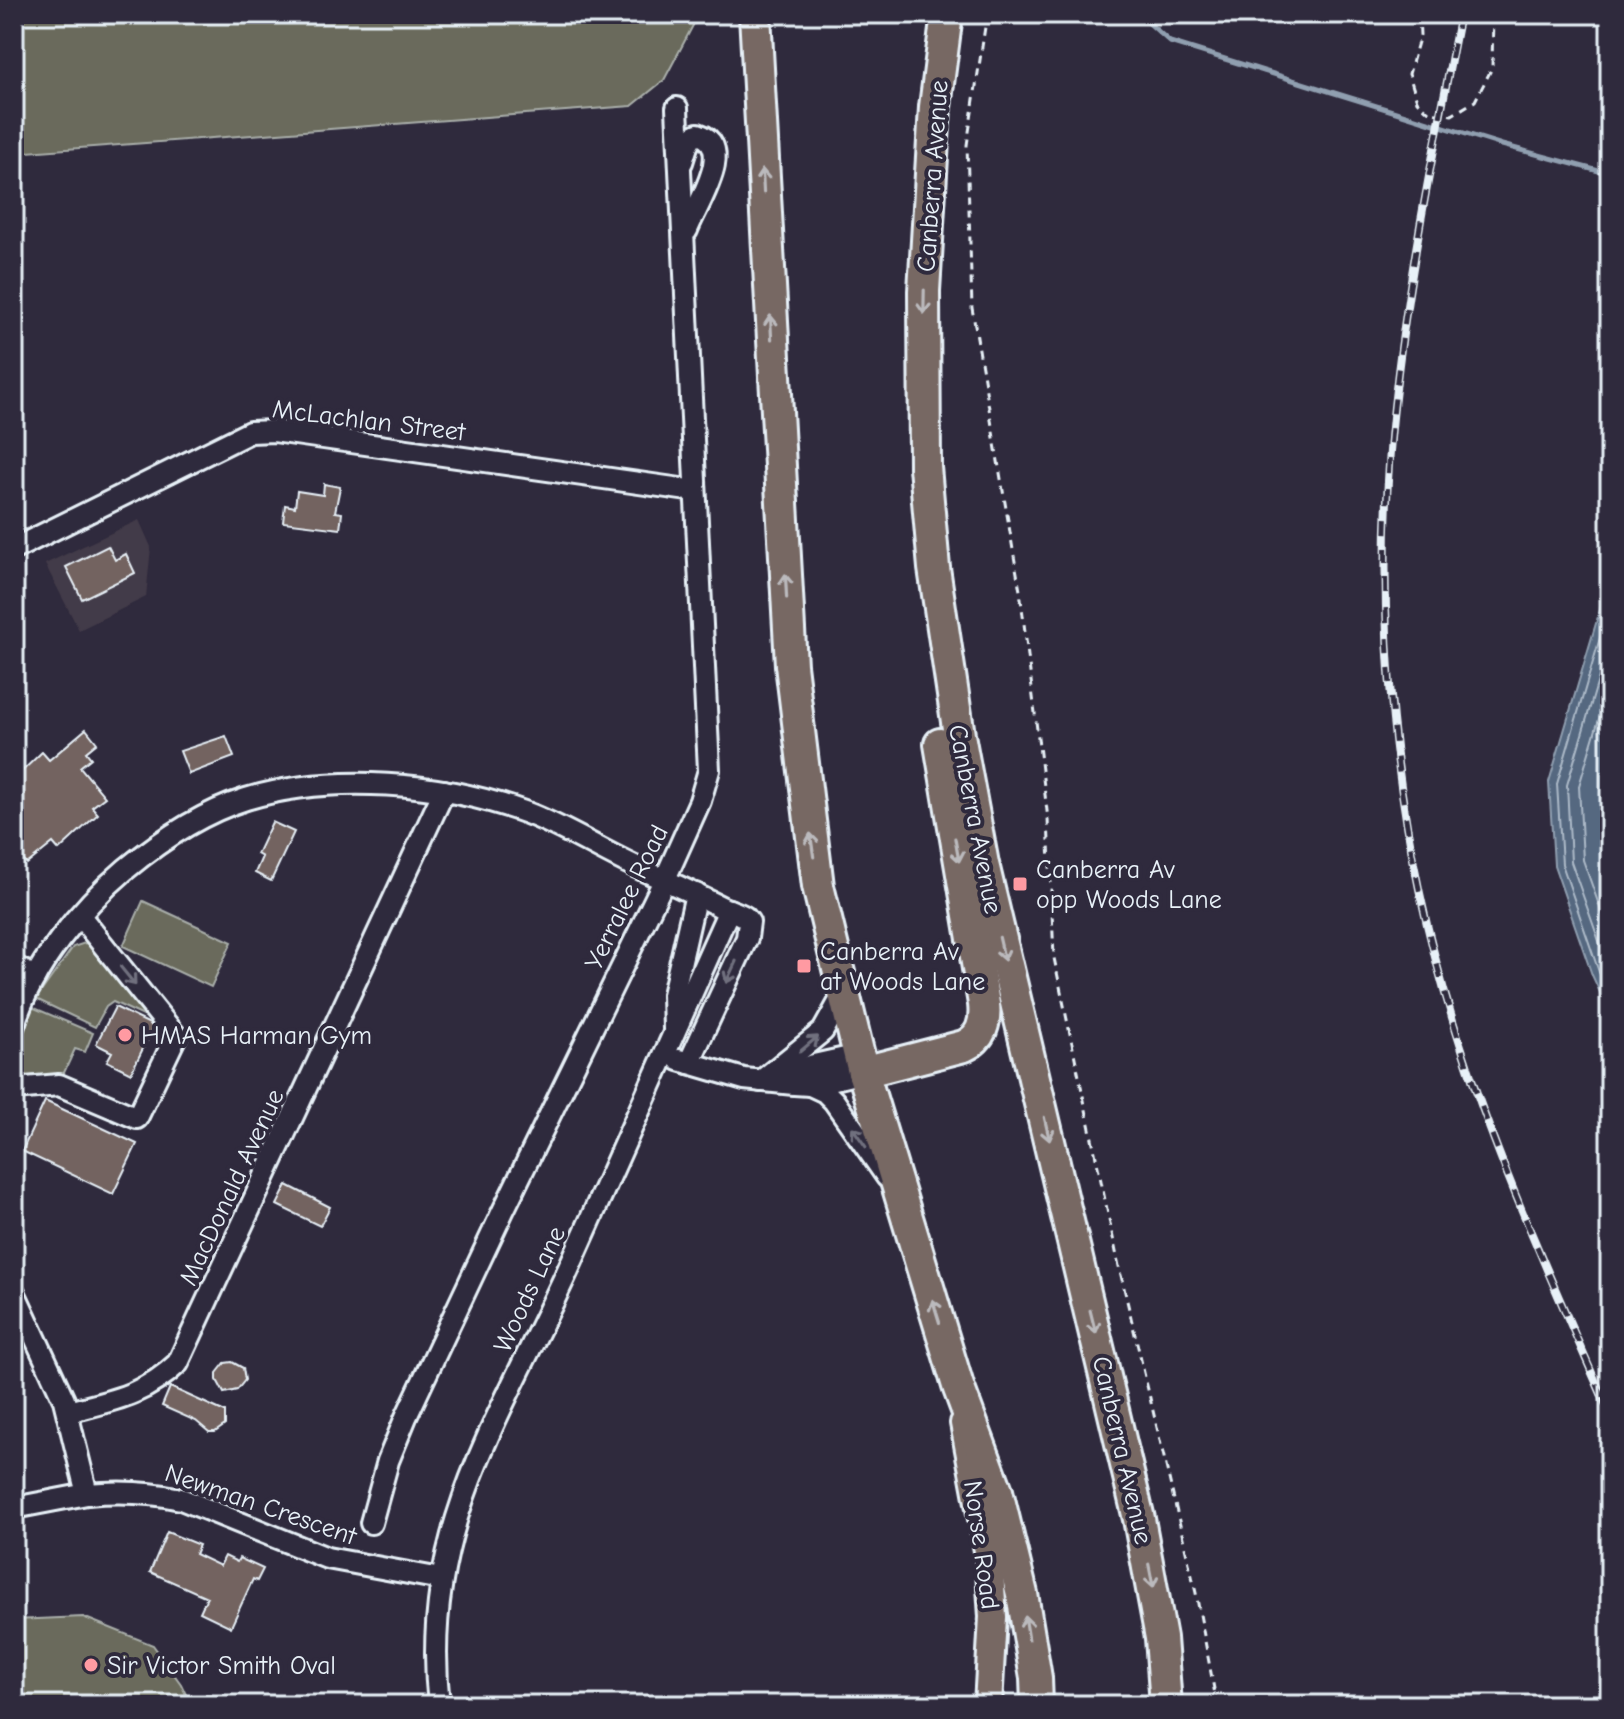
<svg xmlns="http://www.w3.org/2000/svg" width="1624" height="1719" font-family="'Comic Neue',sans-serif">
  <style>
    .built { fill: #433b48 }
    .green { fill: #6a6b5c; stroke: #a9aeaa; stroke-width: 2 }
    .water { fill: #556880; stroke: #909fb0; stroke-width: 2 }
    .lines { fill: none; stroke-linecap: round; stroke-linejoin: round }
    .shore { stroke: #adbac8; stroke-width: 2 }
    .stream { stroke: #909fb0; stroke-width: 5 }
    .building { fill: #736360; stroke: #e8f1f8; stroke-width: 2 }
    .minor-casing { stroke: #e8f1f8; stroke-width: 26 }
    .major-casing { stroke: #e8f1f8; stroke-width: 32 }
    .highway-casing { stroke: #e8f1f8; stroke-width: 36 }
    .path { stroke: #e8f1f8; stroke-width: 3; stroke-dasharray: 8 6; stroke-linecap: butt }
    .minor { stroke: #2f2a3d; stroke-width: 20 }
    .major { stroke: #776864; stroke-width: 26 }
    .highway { stroke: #776864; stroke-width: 30 }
    .rail-casing { stroke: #e8f1f8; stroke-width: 8 }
    .rail { stroke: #2f2a3d; stroke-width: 5; stroke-dasharray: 15; stroke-linecap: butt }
    .oneway { stroke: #bbbabd }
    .oneway2 { stroke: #70707e }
    .poi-dot { fill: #ff9aa2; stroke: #2f2a3d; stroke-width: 3 }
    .labels { text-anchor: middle; stroke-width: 8; stroke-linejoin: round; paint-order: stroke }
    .street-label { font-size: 26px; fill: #e8f1f8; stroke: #2f2a3d }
    .poi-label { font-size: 26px; fill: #e8f1f8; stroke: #2f2a3d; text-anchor: start }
  </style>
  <rect width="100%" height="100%" fill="#2f2a3d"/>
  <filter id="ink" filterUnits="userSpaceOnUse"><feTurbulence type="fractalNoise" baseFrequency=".0125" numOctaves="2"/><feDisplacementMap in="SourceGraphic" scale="16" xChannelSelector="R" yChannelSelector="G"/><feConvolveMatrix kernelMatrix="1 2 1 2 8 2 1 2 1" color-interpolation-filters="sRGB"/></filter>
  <g filter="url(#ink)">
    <polygon class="built" points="139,520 151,547 146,597 79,630 45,564"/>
    <g class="green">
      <polygon points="14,14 699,14 664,80 632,106 14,153"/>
      <polygon points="143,901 232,942 211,987 123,946"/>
      <polygon points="85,943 90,944 149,1014 148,1018 113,1002 106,1007 95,1027 36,999 73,947"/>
      <polygon points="32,1007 93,1033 85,1052 75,1049 62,1077 27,1076 14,1072 14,1055"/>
      <polygon points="83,1617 153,1645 181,1684 191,1705 14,1705 14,1620"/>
    </g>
    <polygon class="water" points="1610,576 1610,1014 1592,975 1554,865 1549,782"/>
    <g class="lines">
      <g class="shore">
        <polyline points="1610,604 1557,784 1562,864 1599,972 1610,995"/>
        <polyline points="1610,640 1567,785 1571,862 1610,972"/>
        <polyline points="1610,682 1579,786 1583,860 1610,936"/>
      </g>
      <polyline class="stream" points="1139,14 1170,42 1502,145 1610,174"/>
    </g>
    <g class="building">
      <polygon points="324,484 340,487 335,512 342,513 340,529 283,522 285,505 295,507 297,491 323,495"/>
      <polygon points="108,546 115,560 126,554 135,573 82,599 66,567"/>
      <polygon points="86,729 97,743 86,752 91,758 80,767 105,797 92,807 98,814 59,850 53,843 27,864 21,858 14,864 14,779 42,752 49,760"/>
      <polygon points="226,736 234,757 189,774 180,751"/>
      <polygon points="272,822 294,832 271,881 255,873 262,857 257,854"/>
      <polygon points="115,1007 150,1024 153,1028 131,1073 107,1061 112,1052 96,1044"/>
      <polygon points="45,1101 137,1144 113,1194 22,1151"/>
      <polygon points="287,1185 330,1207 320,1226 277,1205"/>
      <polygon points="232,1362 243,1368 245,1380 237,1390 224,1393 217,1380 217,1373 225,1363"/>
      <polygon points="170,1387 225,1412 225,1425 215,1432 209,1432 196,1421 162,1406"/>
      <polygon points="167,1532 199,1545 195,1554 220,1566 225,1556 237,1562 239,1558 263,1569 257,1581 253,1579 231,1627 200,1612 207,1597 150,1572"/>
    </g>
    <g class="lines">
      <g class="minor-casing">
        <g id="minor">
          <path d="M682,162L687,146L692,137L698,134C738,146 695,207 687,230"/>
          <polyline points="14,549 250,432 274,431 695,491"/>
          <polyline points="14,966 35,977"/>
          <path d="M14,1025C31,968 81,907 126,869C161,840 201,813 246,799C332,773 443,782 527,813C566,828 603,852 641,869C668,882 696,894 723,908C731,911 739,913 745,917L749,922L747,938L689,1063"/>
          <polyline points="674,1029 673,995 696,894"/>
          <polyline points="679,1060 744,1079 794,1084 810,1085 863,1072"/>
          <polyline points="774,1079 814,1065 859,1055"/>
          <polyline points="761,1081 823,1031 843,995"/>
          <polyline points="810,1085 825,1092 834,1101 887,1177"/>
          <polyline points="14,1089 59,1085 137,1118 176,1036 80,916"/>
          <path d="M14,1292L64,1400L87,1494C120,1491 149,1492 181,1499L327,1558L441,1579"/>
          <path d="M68,1412C113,1400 143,1396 178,1363L444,791"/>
          <polyline points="14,1508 87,1494"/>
          <polyline points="371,1523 388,1461 406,1417 503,1211 665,879 700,801 709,770 677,108"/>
          <path d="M439,1705C419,1532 500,1419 568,1270C622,1151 675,1030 729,910"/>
        </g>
      </g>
      <g class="major-casing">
        <polyline id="major" points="964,1423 989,1556 993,1617 988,1705"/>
      </g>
      <g class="highway-casing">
        <g id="highway">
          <polyline points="755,14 791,665 818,886 863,1072 958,1386 997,1491 1022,1594 1036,1678 1037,1705"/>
          <polyline points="947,14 935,107 924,291 925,467 934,568 959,735 983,864 1139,1519 1161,1638 1166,1705"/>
          <path d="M863,1072L964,1046C982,1038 986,1022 984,1004L940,744"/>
        </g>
      </g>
      <g class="path">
        <polyline points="987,14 967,145 972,308 1020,591 1048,819 1054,958 1120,1271 1196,1593 1217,1705"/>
        <polyline points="1419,14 1420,35 1409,74 1417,101 1429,112 1452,115 1475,101 1492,68 1493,14"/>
      </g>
      <use href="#minor" class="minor"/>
      <use href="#major" class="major"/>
      <use href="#highway" class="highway"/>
      <g class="rail-casing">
        <path id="rail" d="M1460,14C1435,144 1408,275 1394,407C1372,613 1393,826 1454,1024C1495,1158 1554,1286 1610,1414"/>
      </g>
      <use href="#rail" class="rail"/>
    </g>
    <defs><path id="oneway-shaft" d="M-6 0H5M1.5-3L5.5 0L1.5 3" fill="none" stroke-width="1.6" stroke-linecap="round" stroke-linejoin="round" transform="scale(2)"/></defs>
    <g class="oneway">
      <use href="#oneway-shaft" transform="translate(763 181) rotate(-93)"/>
      <use href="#oneway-shaft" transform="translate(924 302) rotate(91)"/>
      <use href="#oneway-shaft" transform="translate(771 327) rotate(-93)"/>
      <use href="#oneway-shaft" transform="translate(786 586) rotate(-93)"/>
      <use href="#oneway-shaft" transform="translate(812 845) rotate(-98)"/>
      <use href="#oneway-shaft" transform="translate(957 850) rotate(80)"/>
      <use href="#oneway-shaft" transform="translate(1002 949) rotate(77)"/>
      <use href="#oneway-shaft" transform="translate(1047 1129) rotate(77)"/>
      <use href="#oneway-shaft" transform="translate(936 1311) rotate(-107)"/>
      <use href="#oneway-shaft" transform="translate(1093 1322) rotate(76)"/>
      <use href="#oneway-shaft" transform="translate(1151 1576) rotate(79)"/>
      <use href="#oneway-shaft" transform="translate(1027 1628) rotate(-99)"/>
    </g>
    <g class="oneway2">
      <use href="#oneway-shaft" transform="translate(731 972) rotate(115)"/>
      <use href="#oneway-shaft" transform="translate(128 976) rotate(51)"/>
      <use href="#oneway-shaft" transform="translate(809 1044) rotate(-40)"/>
      <use href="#oneway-shaft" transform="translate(859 1137) rotate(-125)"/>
    </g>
  </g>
  <g class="poi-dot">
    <rect x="1012" y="876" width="16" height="16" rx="4"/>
    <rect x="796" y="958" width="16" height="16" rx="4"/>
    <circle cx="125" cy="1035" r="8"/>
    <circle cx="91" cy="1665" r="8"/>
  </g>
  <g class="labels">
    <g class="street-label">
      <text transform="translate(932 176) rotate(-86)" y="9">Canberra Avenue</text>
      <text transform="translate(369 420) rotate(7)" y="9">McLachlan Street</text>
      <text transform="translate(976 819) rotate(79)" y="9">Canberra Avenue</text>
      <text transform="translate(626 897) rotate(-64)" y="9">Yerralee Road</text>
      <text transform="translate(231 1187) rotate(-65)" y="9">MacDonald Avenue</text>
      <text transform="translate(529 1289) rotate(-65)" y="9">Woods Lane</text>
      <text transform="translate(1123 1450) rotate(77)" y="9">Canberra Avenue</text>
      <text transform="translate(261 1504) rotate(19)" y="9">Newman Crescent</text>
      <text transform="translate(982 1545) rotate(82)" y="9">Norse Road</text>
    </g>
    <g class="poi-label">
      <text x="1036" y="878">Canberra Av<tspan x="1036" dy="30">opp Woods Lane</tspan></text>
      <text x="820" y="960">Canberra Av<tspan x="820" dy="30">at Woods Lane</tspan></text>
      <text x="141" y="1044">HMAS Harman Gym</text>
      <text x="107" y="1674">Sir Victor Smith Oval</text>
    </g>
  </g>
  <rect width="1624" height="1719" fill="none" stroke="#2f2a3d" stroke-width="48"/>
  <rect x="24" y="24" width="1576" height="1671" fill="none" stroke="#e8f1f8" stroke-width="3" filter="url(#ink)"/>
</svg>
